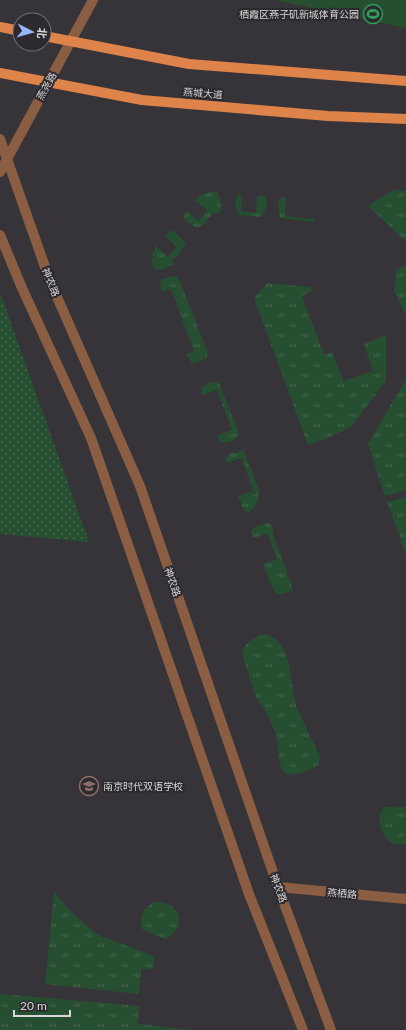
<svg xmlns="http://www.w3.org/2000/svg" width="406" height="1030" font-family="Lato,'Noto Sans SC',sans-serif">
  <style>
    .grass { fill: url(#grass-tufts) }
    .park { fill: url(#park-dots) }
    .garden { fill: #264e31 }
    .lines { fill: none; stroke-linecap: round; stroke-linejoin: round }
    .minor { stroke: #8b5e43; stroke-width: 10 }
    .major { stroke: #de8349; stroke-width: 10 }
    .labels { text-anchor: middle; stroke-width: 4; stroke-linejoin: round; paint-order: stroke }
    .poi-label { font-size: 10px; fill: #d8d6d9; stroke: #2d2a2f; text-anchor: end }
    .street-label { font-size: 10px; fill: #d8d6d9; stroke: #2d2a2f }
  </style>
  <defs>
    <pattern id="grass-tufts" width="24" height="20" patternUnits="userSpaceOnUse"><rect width="24" height="20" fill="#264e31"/><path d="M3 7l-1-3M5 7V3M7 7l1-3M15 17l-1-3M17 17v-4M19 17l1-3" fill="none" stroke="#45674e"/></pattern>
    <pattern id="park-dots" width="8" height="8" patternUnits="userSpaceOnUse"><rect width="8" height="8" fill="#264e31"/><path d="M2 2h.1M6 6h.1" fill="none" stroke="#45674e" stroke-width="1.8" stroke-linecap="round"/></pattern>
  </defs>
  <rect width="100%" height="100%" fill="#373439"/>
  <g class="grass">
    <polygon points="393,190 406,191 406,239 403,239 368,206"/>
    <path d="M209,192H217C221,199 222,205 220,213H213C201,228 199,233 183,218L187,211L199,221L207,210L195,200L200,195Z"/>
    <path d="M239,194L242,195L241,211L256,213L257,197L265,195C268,203 266,210 261,217L239,215C235,209 233,200 239,194Z"/>
    <polygon points="284,197 286,199 285,216 312,219 315,218 314,222 280,218 278,204 280,199"/>
    <path d="M170,231H174L186,243L178,256L172,259L173,264C167,268 160,272 153,268C152,260 152,254 156,246L168,257L177,247L165,236Z"/>
    <polygon points="406,265 406,315 394,291 396,270"/>
    <polygon points="173,276 178,277 208,353 206,358 194,364 191,362 187,354 194,351 171,289 162,292 160,285 162,279"/>
    <polygon points="267,283 311,287 312,291 302,296 324,355 332,352 343,381 373,371 364,344 386,335 386,381 351,427 323,440 308,445 254,298"/>
    <polygon points="406,379 406,490 385,496 368,444"/>
    <path d="M212,382L219,383L237,428L239,435C234,441 228,444 220,442L217,435L232,430L217,390L202,395L201,391L202,387Z"/>
    <path d="M243,449C246,458 259,486 259,493C259,500 254,509 249,512L244,511L238,496L253,491L242,458L227,463L225,460L230,453H236Z"/>
    <polygon points="406,497 406,554 387,502"/>
    <polygon points="269,523 273,528 273,534 293,590 286,593 277,594 271,584 263,564 277,559 268,533 253,538 251,533 252,530 257,526"/>
    <path d="M263,634C293,636 290,687 297,708L320,757L318,765C312,769 291,779 284,772C277,765 279,744 276,734C273,726 269,718 265,711C263,707 259,703 257,699C253,690 251,681 248,672C246,666 242,657 243,651C244,642 256,637 263,634Z"/>
    <path d="M386,807H406V844C402,844 397,845 393,844C382,838 373,813 386,807Z"/>
    <polygon points="54,892 73,914 98,935 154,956 153,969 141,969 139,994 45,984"/>
    <path d="M155,902C181,901 189,928 165,939L142,929C139,916 143,908 155,902Z"/>
    <polygon points="0,994 139,1006 138,1024 193,1030 0,1030"/>
  </g>
  <polygon class="park" points="0,294 3,301 89,542 0,534"/>
  <polygon class="garden" points="274,0 406,0 406,28"/>
  <g class="lines">
    <g class="minor">
      <polyline points="0,139 50,281 140,486 278,887 331,1030"/>
      <polyline points="0,172 93,0"/>
      <polyline points="0,235 22,288 91,438 249,894 303,1030"/>
      <polyline points="278,887 406,899"/>
    </g>
    <g class="major">
      <polyline points="0,27 20,31"/>
      <polyline points="44,36 189,64 406,81"/>
      <polyline points="0,73 142,100 328,116 406,119"/>
    </g>
  </g>
  <defs>
    <g id="stadium-ring" transform="scale(1)"><circle r="9.5" fill="#2d2a2f" stroke="#2e9e5b" stroke-width="1.5"/><path d="M0-5a6.5 5 0 1 0 0 10a6.5 5 0 1 0 0-10ZM-3.5-1.8h7v3.6h-7Z" fill="#2e9e5b"/></g>
    <g id="school-ring" transform="scale(1)"><circle r="9.5" fill="#2d2a2f" stroke="#8d6e63" stroke-width="1.5"/><path d="M0-5L7-2L0 1L-7-2ZM-4 1L0 2.5L4 1V4Q0 6-4 4Z" fill="#8d6e63"/></g>
  </defs>
  <g fill-rule="evenodd">
    <use href="#stadium-ring" x="373" y="14"/>
    <use href="#school-ring" x="89" y="786"/>
  </g>
  <g class="labels">
    <g class="poi-label">
      <text x="359" y="18">栖霞区燕子矶新城体育公园</text>
      <text x="103" y="790" text-anchor="start">南京时代双语学校</text>
    </g>
    <g class="street-label">
      <text transform="translate(46 86) rotate(-61)" y="4">燕尧路</text>
      <text transform="translate(203 93) rotate(5)" y="4">燕城大道</text>
      <text transform="translate(51 282) rotate(68)" y="4">神农路</text>
      <text transform="translate(173 582) rotate(71)" y="4">神农路</text>
      <text transform="translate(279 888) rotate(70)" y="4">神农路</text>
      <text transform="translate(342 893) rotate(5)" y="4">燕栖路</text>
    </g>
  </g>
  <g transform="translate(32 32) rotate(96)"><circle r="19" fill="#2d2a2f" stroke="#716f73"/>
  <path d="M0-3L7 15L0 10L-7 15Z" fill="#96b6fd"/>
  <text y="-6" font-size="11" font-weight="bold" text-anchor="middle" fill="#d8d6d9">北</text>
  </g>
  <path d="M14 1010v6h56v-6" fill="none" stroke="#d8d6d9" stroke-width="2"/>
  <text x="20" y="1010" font-size="12" fill="#d8d6d9" stroke="#2d2a2f" stroke-width="3" paint-order="stroke">20 m</text>
</svg>
